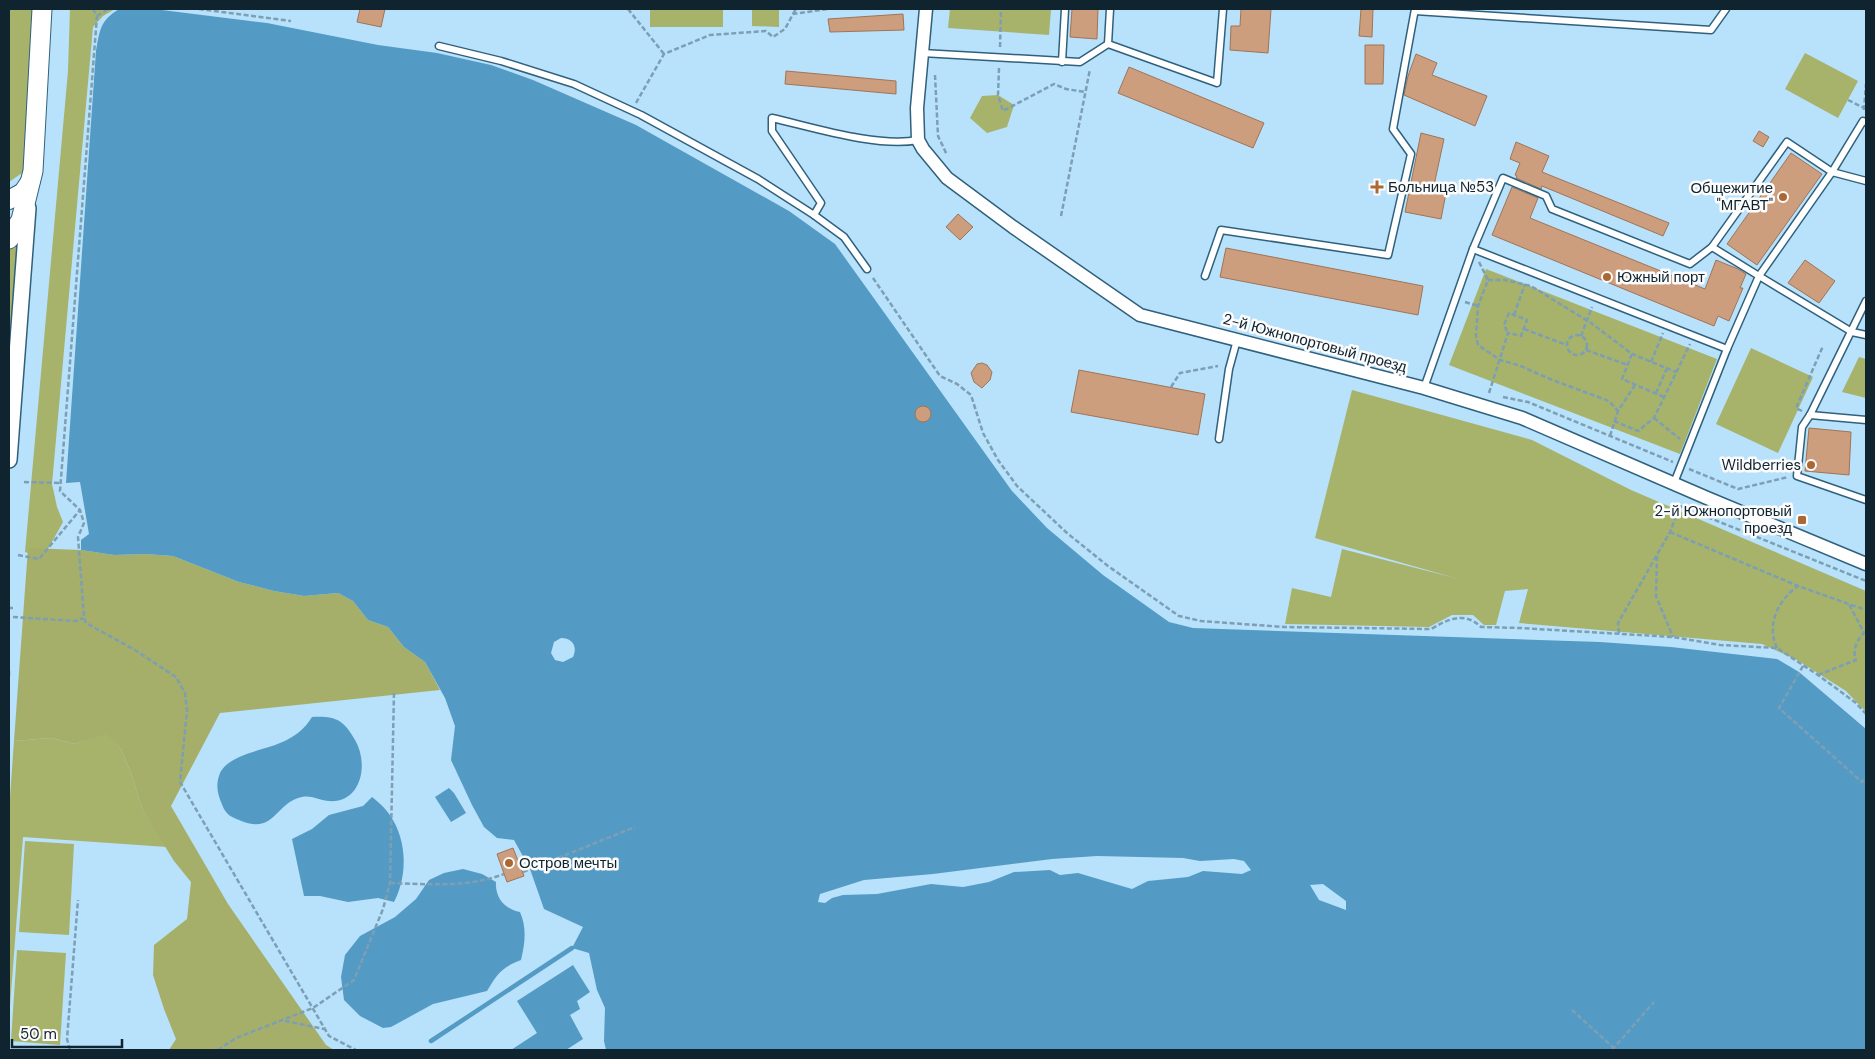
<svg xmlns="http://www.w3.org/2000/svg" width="1875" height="1059" font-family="'DM Sans',sans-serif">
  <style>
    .green { fill: #a7b26b }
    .forest { fill: #a5af69 }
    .water { fill: #539bc4; fill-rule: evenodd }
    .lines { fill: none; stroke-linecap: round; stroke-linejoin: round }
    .stream { stroke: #539bc4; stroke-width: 4.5 }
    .building { fill: #cc9e7e; stroke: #a07456 }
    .service-casing { stroke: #2f617d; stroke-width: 9 }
    .minor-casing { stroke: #2f617d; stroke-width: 15 }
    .tertiary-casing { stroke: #2f617d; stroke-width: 18 }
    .secondary-casing { stroke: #2f617d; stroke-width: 20 }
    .primary-casing { stroke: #2f617d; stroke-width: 21 }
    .path { stroke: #7d9fb4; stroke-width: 2.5; stroke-dasharray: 5 2.5; stroke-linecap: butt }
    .service { stroke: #fff; stroke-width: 6 }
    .minor { stroke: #fff; stroke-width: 12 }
    .tertiary { stroke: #fff; stroke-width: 15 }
    .secondary { stroke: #fff; stroke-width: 18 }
    .primary { stroke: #fff; stroke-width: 19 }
    .poi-dot { fill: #ab6835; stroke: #fcfcfc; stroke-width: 2 }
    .labels { text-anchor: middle; stroke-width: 5; stroke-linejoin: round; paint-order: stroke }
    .poi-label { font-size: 15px; fill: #102430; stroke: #fcfcfc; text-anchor: start }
    .street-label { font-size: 15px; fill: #102430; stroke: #fcfcfc }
  </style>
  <rect width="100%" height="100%" fill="#b8e1fb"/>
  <g class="green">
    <polygon points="9,9 35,9 25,166 22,173 9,182"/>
    <polygon points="70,9 115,9 103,16 93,27 52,484 57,507 63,522 43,558 25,552 68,71"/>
    <rect x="650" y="9" width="73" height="18"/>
    <polygon points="752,9 779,9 779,27 752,26"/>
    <polygon points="950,9 1051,9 1049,35 948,28"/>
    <polygon points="1805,53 1858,81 1838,118 1785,89"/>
    <polygon points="998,95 1014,105 1007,127 987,133 970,118 982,96"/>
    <polygon points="18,239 20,241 9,363 9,250"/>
    <polygon points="1486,269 1717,359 1680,454 1449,365"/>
    <polygon points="1751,348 1813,377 1778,453 1716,424"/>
    <polygon points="1859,357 1866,359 1866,398 1842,392"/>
    <polygon points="1352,390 1532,440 1631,490 1866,591 1866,712 1846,691 1797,660 1762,644 1519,623 1528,589 1505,591 1496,625 1484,625 1473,615 1452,615 1429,627 1285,624 1292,588 1331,597 1342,549 1455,578 1315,538"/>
    <polygon points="106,733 121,749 131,773 143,811 167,847 23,837 9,1019 9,811 14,741 51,738 75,744"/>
    <polygon points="25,841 74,844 69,935 19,932"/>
    <polygon points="17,950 66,953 60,1045 11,1041"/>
  </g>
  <polygon class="forest" points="28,548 81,550 114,555 146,554 173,556 239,582 274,591 304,596 338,593 353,601 368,620 388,627 404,647 425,662 440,690 220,713 171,806 228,904 326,1045 334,1050 169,1050 176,1039 164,1009 153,975 154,945 187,919 191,882 174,861 143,811 131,773 121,749 106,734 75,744 51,738 14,741"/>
  <g class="water">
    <path d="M119,9H154L267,23L378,45L437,53L491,65L533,80L636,125L789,211L835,244L1012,491L1047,528L1103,575L1169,622L1193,628L1600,642L1671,647L1777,659L1799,672L1866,729V1050H606L604,1041L605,1008L597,990L589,953L572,948L583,927L544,909L530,869L514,840L497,838L484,827L472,805L451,760L455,726L445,698L425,662L404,647L388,627L368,620L353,601L338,593L304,596L274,591L239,582L173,556L146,554L114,555L81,550V540L89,534L80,482L66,483L96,51C100,29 100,21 119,9ZM561,638C572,638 578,646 573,657L563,662L555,660L551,653L554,642ZM1097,856L1183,858L1200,861L1234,859L1244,861L1251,870L1242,874L1203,871L1188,877L1148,881L1132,889L1078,873L1060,875L1050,870L1014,872L989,882L963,887L931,884L877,894L843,895L832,898L825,903L818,902L820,894L864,880L933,874L1052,859ZM1323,884L1346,901V910L1319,900L1310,885Z"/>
    <path d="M312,717C335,716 343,719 355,740C369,763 362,804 328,801C319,800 311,795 302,797C274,803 275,836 239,820C232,817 228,816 224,809C219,798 215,788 219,776C225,755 262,751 280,743C293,738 305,729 312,717Z"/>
    <polygon points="449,788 454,793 466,813 451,822 435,797"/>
    <path d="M372,797C377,801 382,805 386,810C407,835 409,874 394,902L378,898L348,902L320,896H304L292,839L312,829L329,815L363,806Z"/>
    <path d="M463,869L482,874L496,882C495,898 505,909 520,912C527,928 525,943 521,960C502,967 497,974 487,991L433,1004L391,1027L383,1028L360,1016L344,1000L341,977L345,955L360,936L395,917L416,899L429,880L444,873Z"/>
    <polygon points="573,965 590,992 577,1001 580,1009 570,1015 583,1039 566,1050 511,1050 537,1033 517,1001"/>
  </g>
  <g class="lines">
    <polyline class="stream" points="431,1041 572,948"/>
  </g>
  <g class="building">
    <polygon points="360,9 385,9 381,27 357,22"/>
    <polygon points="1072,9 1098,9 1097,39 1070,37"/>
    <polygon points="1241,9 1271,9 1268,53 1230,50 1231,26 1240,26"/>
    <polygon points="1361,9 1373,9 1372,37 1359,36"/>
    <polygon points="903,14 904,30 830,32 828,19"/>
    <polygon points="1365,45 1384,45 1383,84 1365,84"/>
    <polygon points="1416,54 1437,63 1432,75 1487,96 1475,126 1404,95 1408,76"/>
    <polygon points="1129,67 1264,123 1253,148 1118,93"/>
    <polygon points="786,71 896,81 896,94 785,84"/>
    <polygon points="1759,131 1769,137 1763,147 1753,141"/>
    <polygon points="1421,133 1444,139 1433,190 1446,193 1441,219 1405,212"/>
    <polygon points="1516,142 1549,156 1542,172 1669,223 1663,236 1542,186 1541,189 1516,178 1517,176 1515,175 1520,163 1510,159"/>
    <polygon points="1791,153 1822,174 1757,265 1727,244"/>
    <polygon points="1512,187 1538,198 1530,218 1705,289 1716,260 1738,269 1746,274 1740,288 1743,288 1729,321 1718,316 1714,326 1492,235"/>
    <polygon points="958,214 973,227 960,240 946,227"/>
    <polygon points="1226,248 1423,286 1418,315 1220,277"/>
    <polygon points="1805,260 1835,281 1819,303 1788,283"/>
    <polygon points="982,363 987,365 992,372 990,380 982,388 974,382 971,373 977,364"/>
    <polygon points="1079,370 1205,394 1198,435 1071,412"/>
    <circle cx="923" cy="414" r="8"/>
    <polygon points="1809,428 1851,432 1849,475 1805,471"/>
    <polygon points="513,848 524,876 507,882 497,854"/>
  </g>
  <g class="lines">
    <g class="service-casing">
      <g id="service">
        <polyline points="1415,11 1711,30 1726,9"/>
        <polyline points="1108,44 1217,83 1223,9"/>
        <polyline points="1108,44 1110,9"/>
        <polyline points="439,46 501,61 574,84 641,115 758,179 814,215 844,237 867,269"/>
        <polyline points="922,53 1080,62 1108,44"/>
        <polyline points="1062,62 1065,9"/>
        <polyline points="1866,181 1832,172 1759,276 1852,332 1866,335"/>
        <path d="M814,215L821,203L772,131V118C812,127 878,148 918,140"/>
        <polyline points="1712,247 1759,276 1727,349"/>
        <polyline points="1473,249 1503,178 1546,196 1552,209 1690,264 1712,247 1787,142 1832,172 1863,121 1866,122"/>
        <polyline points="1205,276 1221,230 1388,255 1411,154 1393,129 1415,9"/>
        <polyline points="1866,301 1810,415 1802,427 1797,476 1866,500"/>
        <polyline points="1424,388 1473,249 1727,349 1674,483"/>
        <polyline points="1810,415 1866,420"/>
        <polyline points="1219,439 1229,369 1237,340"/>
      </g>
    </g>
    <g class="minor-casing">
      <polyline id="minor" points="926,9 917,108 918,140 923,149 947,178 1013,227 1140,315 1424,388 1522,418 1707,498 1866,564"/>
    </g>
    <g class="tertiary-casing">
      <polyline id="tertiary" points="9,460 28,208"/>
    </g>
    <g class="secondary-casing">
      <polyline id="secondary" points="9,200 23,192 31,180"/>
    </g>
    <g class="primary-casing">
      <polyline id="primary" points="9,239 21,220 33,171 42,9"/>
    </g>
    <g class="path">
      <polyline points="93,9 97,16 60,491 80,510 84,523 78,537 84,618 86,623 135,650 176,677 185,693 187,710 180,782 329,1036 356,1050"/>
      <polyline points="199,9 291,21"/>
      <polyline points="628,9 664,54"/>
      <polyline points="793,14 796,9"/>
      <polyline points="97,16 108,9"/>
      <polyline points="1000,47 1001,9"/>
      <polyline points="999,68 998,95 1003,111 1054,84 1066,89 1085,92"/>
      <polyline points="935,75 938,136 947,155"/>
      <polyline points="1848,100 1864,108"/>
      <polyline points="636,103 664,54 710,35 766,31 773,37 785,29 793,14 828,9"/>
      <polyline points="1864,110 1866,84"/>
      <polyline points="1061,216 1090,69"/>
      <polyline points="1479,262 1488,280 1478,306 1476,336 1478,345 1500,360 1518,365 1550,379 1609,401 1618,411"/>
      <path d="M873,278L940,376L957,384L971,395L983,433L998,460L1017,486L1067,533L1108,566L1179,616L1201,621L1284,627L1431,629C1449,619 1464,611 1481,627L1520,628L1673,637L1720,645L1777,648L1818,675L1856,703L1866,714"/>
      <polyline points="1488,280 1505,280 1531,286 1591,323 1632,354 1676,372"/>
      <polyline points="1465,302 1478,306"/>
      <polyline points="1514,315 1525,284"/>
      <polyline points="1524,329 1567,345"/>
      <circle cx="1577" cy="345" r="10"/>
      <polyline points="1581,336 1592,307"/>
      <polyline points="1586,350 1628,365"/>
      <polyline points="1632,354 1622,379 1664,397"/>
      <polyline points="1651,362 1663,333"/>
      <polyline points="1171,387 1180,373 1218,366"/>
      <polyline points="1489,393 1508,333 1521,336 1527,320 1509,313 1504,325 1508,333"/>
      <polyline points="1656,393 1667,368"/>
      <polyline points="1503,397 1528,402 1673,462"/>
      <polyline points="1802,411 1796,408 1823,346"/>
      <polyline points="1654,418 1680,439"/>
      <polyline points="1614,421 1638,431 1654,418 1690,344"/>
      <polyline points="1610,436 1618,411 1635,385"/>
      <polyline points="1689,469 1738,489 1788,477"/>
      <polyline points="24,482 61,483"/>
      <polyline points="1670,532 1798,586 1866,610"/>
      <polyline points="18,555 39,559 80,510"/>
      <polyline points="1657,556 1656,596 1673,637"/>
      <polyline points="9,608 13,608"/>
      <polyline points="13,617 76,621 83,618"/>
      <polyline points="1619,633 1618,623 1670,532 1680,506 1866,581"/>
      <path d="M1777,648C1766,625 1778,600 1798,586"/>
      <polyline points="1803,666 1779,708 1862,782 1866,777"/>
      <path d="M1818,675L1856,660C1852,650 1857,640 1864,633L1849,604"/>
      <polyline points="9,676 9,669"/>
      <polyline points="523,872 635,827"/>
      <path d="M390,883C428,884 468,888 504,874"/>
      <polyline points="1572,1010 1616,1050"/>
      <polyline points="285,1021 324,1029"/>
      <polyline points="70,1050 67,1039 78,900"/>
      <polyline points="218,1050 236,1038 313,1008 354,980 383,909 390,883 394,692"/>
      <polyline points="1612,1050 1654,1002"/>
    </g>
    <use href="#service" class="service"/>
    <use href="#minor" class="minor"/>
    <use href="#tertiary" class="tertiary"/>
    <use href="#secondary" class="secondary"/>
    <use href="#primary" class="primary"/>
  </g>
  <g class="poi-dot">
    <path d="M1374.5 179.5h5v5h5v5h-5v5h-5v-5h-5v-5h5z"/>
    <circle cx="1783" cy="197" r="5"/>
    <circle cx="1607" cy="277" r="5"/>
    <circle cx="1811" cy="465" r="5"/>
    <rect x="1797" y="515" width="10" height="10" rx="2.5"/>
    <circle cx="509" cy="863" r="5"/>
  </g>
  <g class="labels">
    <g class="poi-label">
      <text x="1388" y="192">Больница №53</text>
      <text x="1773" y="193" text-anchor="end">Общежитие<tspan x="1773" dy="17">"МГАВТ"</tspan></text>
      <text x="1617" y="282">Южный порт</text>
      <text x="1801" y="470" text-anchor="end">Wildberries</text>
      <text x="1792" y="516" text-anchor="end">2-й Южнопортовый<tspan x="1792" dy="17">проезд</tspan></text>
      <text x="519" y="868">Остров мечты</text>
    </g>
    <g class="street-label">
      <text transform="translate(1315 343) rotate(15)" y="5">2-й Южнопортовый проезд</text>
    </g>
  </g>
  <rect width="1875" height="1059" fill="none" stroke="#102430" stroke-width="20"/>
  <path d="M12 1039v8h110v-8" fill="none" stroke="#102430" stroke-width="2.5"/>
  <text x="20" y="1039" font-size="15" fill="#102430" stroke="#fcfcfc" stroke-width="4" paint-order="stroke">50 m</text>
</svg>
